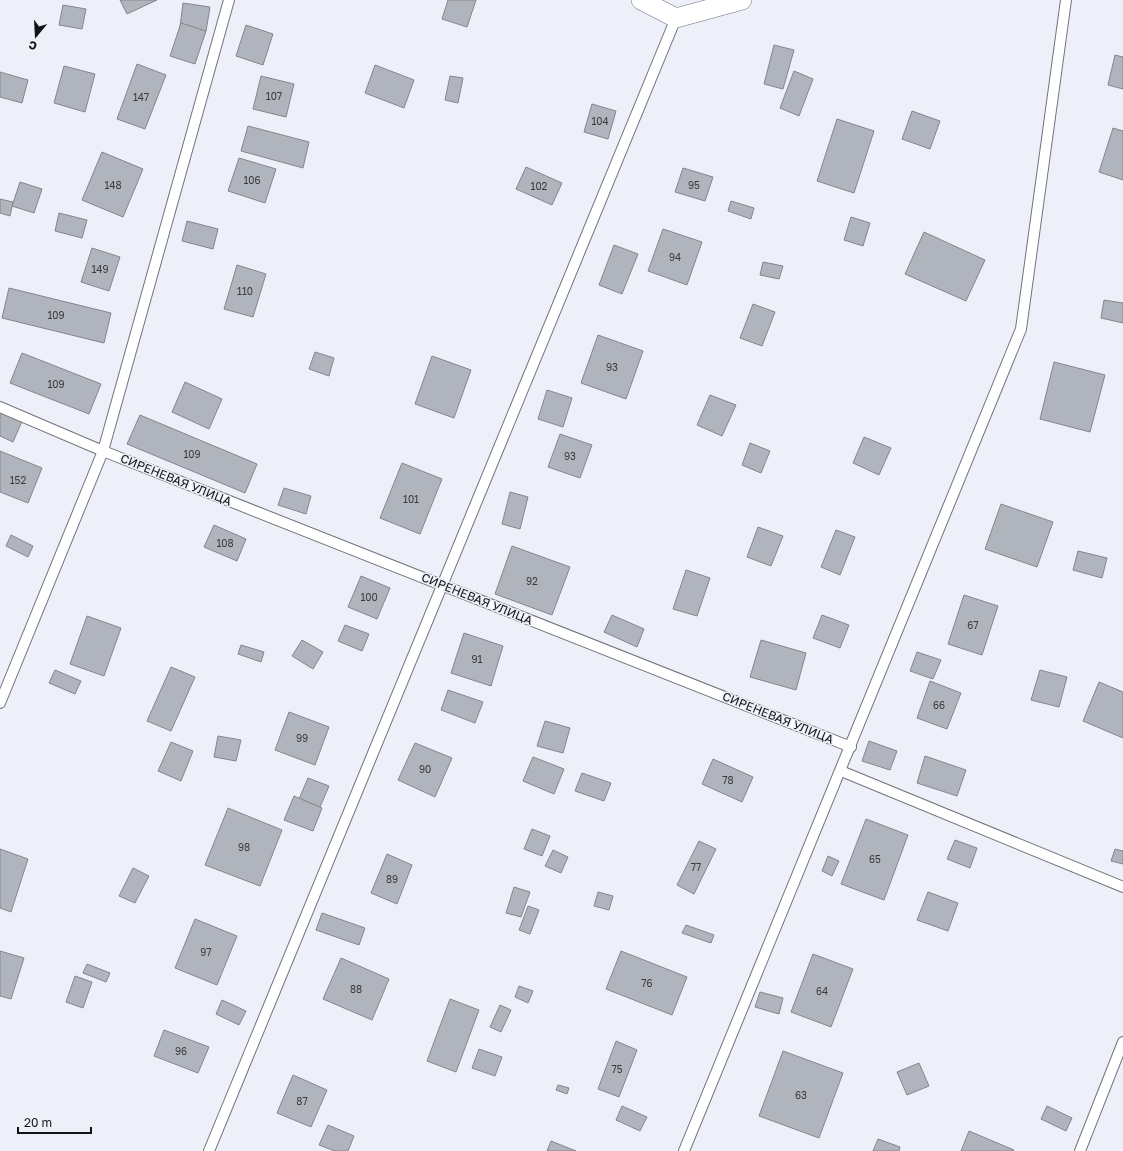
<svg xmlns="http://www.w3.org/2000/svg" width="1123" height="1151" font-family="'Golos Text',sans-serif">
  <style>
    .building { fill: #b0b4bc; stroke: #83868e }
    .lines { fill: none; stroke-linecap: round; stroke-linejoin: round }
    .lane-casing { stroke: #70737a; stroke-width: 12 }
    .street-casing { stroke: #70737a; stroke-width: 20 }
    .lane { stroke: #fff; stroke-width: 10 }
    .street { stroke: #fff; stroke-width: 19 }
    .labels { text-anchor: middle; stroke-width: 3; stroke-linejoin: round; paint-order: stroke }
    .number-label { font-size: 10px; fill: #393b3f }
    .street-label { font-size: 12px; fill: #111315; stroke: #edf0f9 }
  </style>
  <rect width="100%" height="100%" fill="#edf0f9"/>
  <g class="building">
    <polygon points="120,0 157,0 127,14"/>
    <polygon points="448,0 476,0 467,27 442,19"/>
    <polygon points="183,3 210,7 206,31 180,27"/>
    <polygon points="63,5 86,9 82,29 59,25"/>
    <polygon points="181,23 206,31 195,64 170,56"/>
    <polygon points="246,25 273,34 263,65 236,56"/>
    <polygon points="774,45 794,50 783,89 764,84"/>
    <polygon points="1115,55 1123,57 1123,89 1108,85"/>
    <polygon points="137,64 166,75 145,129 117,119"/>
    <polygon points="375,65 414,80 404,108 365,93"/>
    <polygon points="64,66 95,74 85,112 54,103"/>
    <polygon points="794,71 813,79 799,116 780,108"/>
    <polygon points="0,72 28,80 22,103 0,97"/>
    <polygon points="261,76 294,84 286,117 253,109"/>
    <polygon points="450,76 463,78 458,103 445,100"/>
    <polygon points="592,104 616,111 608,139 584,132"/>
    <polygon points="912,111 940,121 930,149 902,139"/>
    <polygon points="837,119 874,131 854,193 817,181"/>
    <polygon points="248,126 309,142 303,168 241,151"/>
    <polygon points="1113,128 1123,131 1123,180 1099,172"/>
    <polygon points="102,152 143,169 123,217 82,200"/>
    <polygon points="239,158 276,169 265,203 228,191"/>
    <polygon points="526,167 562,183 552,205 516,189"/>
    <polygon points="683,168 713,177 705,201 675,192"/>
    <polygon points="20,182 42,189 34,213 12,206"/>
    <polygon points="0,199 13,202 10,216 0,213"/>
    <polygon points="731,201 754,208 751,219 728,211"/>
    <polygon points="59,213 87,220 82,238 55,231"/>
    <polygon points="851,217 870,223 863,246 844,240"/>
    <polygon points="187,221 218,229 213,249 182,241"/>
    <polygon points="663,229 702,242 687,285 648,271"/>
    <polygon points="924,232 985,260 966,301 905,274"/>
    <polygon points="614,245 638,254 622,294 599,285"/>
    <polygon points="92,248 120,257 109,291 81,282"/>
    <polygon points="763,262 783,266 779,279 760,275"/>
    <polygon points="237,265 266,274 253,317 224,309"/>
    <polygon points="9,288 111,313 104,343 2,318"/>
    <polygon points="1104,300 1123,303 1123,323 1101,318"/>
    <polygon points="753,304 775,312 762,346 740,338"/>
    <polygon points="598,335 643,351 626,399 581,383"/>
    <polygon points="315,352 334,358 329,376 309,369"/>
    <polygon points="22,353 101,384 89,414 10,383"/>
    <polygon points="432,356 471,370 454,418 415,404"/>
    <polygon points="1054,362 1105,375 1090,432 1040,419"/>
    <polygon points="185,382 222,399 209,429 172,412"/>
    <polygon points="547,390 572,398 563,427 538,419"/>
    <polygon points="710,395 736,405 722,436 697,425"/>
    <polygon points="0,410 23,419 13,442 0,436"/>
    <polygon points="140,415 257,464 245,493 127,444"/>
    <polygon points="560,434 592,445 580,478 548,467"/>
    <polygon points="864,437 891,448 879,475 853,463"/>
    <polygon points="750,443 770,451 761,473 742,465"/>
    <polygon points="0,451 42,468 28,503 0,492"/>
    <polygon points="402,463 442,479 420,534 380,518"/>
    <polygon points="284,488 311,496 306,514 278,505"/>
    <polygon points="510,492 528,497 520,529 502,524"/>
    <polygon points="1001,504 1053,522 1037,567 985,549"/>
    <polygon points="214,525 246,539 237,561 204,547"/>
    <polygon points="758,527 783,536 771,566 747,557"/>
    <polygon points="836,530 855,537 840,575 821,567"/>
    <polygon points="11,535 33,546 28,557 6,546"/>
    <polygon points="512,546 570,567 552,615 495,594"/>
    <polygon points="1078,551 1107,558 1102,578 1073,570"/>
    <polygon points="686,570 710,578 697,616 673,609"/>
    <polygon points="361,576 390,588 377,619 348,607"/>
    <polygon points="964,595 998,606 982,655 948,644"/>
    <polygon points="612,615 644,629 637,647 604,632"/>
    <polygon points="822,615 849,625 840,648 813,638"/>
    <polygon points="87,616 121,628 104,676 70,664"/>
    <polygon points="345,625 369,634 362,651 338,641"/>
    <polygon points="464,633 503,646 491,686 451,673"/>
    <polygon points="302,640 323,652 313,669 292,656"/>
    <polygon points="761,640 806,653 796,690 750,677"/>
    <polygon points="241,645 264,652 261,662 238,654"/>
    <polygon points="917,652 941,660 933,679 910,671"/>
    <polygon points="171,667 195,677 171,731 147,721"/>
    <polygon points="55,670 81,681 75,694 49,683"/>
    <polygon points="1040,670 1067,677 1059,707 1031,700"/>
    <polygon points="930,681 961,693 947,729 917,718"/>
    <polygon points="1099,682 1123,692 1123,738 1083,721"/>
    <polygon points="448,690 483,702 475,723 441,710"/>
    <polygon points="289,712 329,727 315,765 275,750"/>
    <polygon points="545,721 570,728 563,753 537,746"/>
    <polygon points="218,736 241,740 236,761 214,757"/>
    <polygon points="869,741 897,751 890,770 862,761"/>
    <polygon points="171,742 193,751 181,781 158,771"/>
    <polygon points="415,743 452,758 435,797 398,780"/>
    <polygon points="925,756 966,770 957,796 917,783"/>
    <polygon points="533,757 564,769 554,794 523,781"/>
    <polygon points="713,759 753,777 742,802 702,784"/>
    <polygon points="582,773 611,783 604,801 575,791"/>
    <polygon points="308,778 329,786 320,807 299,799"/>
    <polygon points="294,796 322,808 313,831 284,820"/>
    <polygon points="228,808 282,830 260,886 205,865"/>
    <polygon points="866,819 908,835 884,900 841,884"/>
    <polygon points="532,829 550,836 542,856 524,849"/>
    <polygon points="955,840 977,848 970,868 947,859"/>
    <polygon points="699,841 716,849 694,894 677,885"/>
    <polygon points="0,849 28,859 11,912 0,908"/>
    <polygon points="1115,849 1123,851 1123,864 1111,861"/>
    <polygon points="553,850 568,857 561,873 545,866"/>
    <polygon points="387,854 412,865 397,904 371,893"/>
    <polygon points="828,856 839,861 832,876 822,871"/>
    <polygon points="133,868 149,876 135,903 119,896"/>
    <polygon points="514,887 530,892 521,917 506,913"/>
    <polygon points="598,892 613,896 609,910 594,906"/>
    <polygon points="928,892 958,903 948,931 917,920"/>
    <polygon points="528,906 539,910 530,934 519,930"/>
    <polygon points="322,913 365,928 359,945 316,930"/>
    <polygon points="195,919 237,936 217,985 175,968"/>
    <polygon points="686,925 714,935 711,943 682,933"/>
    <polygon points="0,951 24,958 11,999 0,996"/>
    <polygon points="621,951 687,977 672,1015 606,989"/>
    <polygon points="813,954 853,969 831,1027 791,1012"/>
    <polygon points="341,958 389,979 372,1020 323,999"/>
    <polygon points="87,964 110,973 106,982 83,973"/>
    <polygon points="75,976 92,982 83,1008 66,1002"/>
    <polygon points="519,986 533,991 528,1003 515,997"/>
    <polygon points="760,992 783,998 779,1014 755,1007"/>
    <polygon points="450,999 479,1010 456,1072 427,1061"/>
    <polygon points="222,1000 246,1011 239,1025 216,1014"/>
    <polygon points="500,1005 511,1010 501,1032 490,1027"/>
    <polygon points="164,1030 209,1047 198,1073 154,1056"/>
    <polygon points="616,1041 637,1050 619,1097 598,1089"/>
    <polygon points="479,1049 502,1057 495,1076 472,1068"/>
    <polygon points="783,1051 843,1073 819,1138 759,1116"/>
    <polygon points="919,1063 929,1086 907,1095 897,1072"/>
    <polygon points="293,1075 327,1090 311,1127 277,1113"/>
    <polygon points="558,1085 569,1088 567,1094 556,1090"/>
    <polygon points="622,1106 647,1117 640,1131 616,1120"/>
    <polygon points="1047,1106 1072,1118 1066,1131 1041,1119"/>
    <polygon points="328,1125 354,1136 348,1151 335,1151 319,1145"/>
    <polygon points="969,1131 1014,1150 1013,1151 961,1151"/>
    <polygon points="878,1139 900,1147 899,1151 873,1151"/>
    <polygon points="551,1141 576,1151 547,1151"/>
  </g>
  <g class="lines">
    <g class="lane-casing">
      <g id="lane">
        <polyline points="0,407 103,451 851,747"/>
        <polyline points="0,703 103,451 229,0"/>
        <polyline points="841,771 1123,887"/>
        <polyline points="209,1151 676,18"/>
        <polyline points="684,1151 1021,329 1066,0"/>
        <polyline points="1080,1151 1123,1042"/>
      </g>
    </g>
    <g class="street-casing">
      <polyline id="street" points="641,0 676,18 742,0"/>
    </g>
    <use href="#lane" class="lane"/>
    <use href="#street" class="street"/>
  </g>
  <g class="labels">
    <g class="number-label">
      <text x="274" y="100">107</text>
      <text x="141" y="101">147</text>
      <text x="600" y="125">104</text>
      <text x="252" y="184">106</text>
      <text x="113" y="189">148</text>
      <text x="694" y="189">95</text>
      <text x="539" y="190">102</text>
      <text x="675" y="261">94</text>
      <text x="100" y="273">149</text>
      <text x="245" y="295">110</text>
      <text x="56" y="319">109</text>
      <text x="612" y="371">93</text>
      <text x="56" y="388">109</text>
      <text x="192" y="458">109</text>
      <text x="570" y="460">93</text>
      <text x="18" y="484">152</text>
      <text x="411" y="503">101</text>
      <text x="225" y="547">108</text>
      <text x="532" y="585">92</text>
      <text x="369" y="601">100</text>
      <text x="973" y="629">67</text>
      <text x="477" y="663">91</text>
      <text x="939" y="709">66</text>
      <text x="302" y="742">99</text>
      <text x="425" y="773">90</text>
      <text x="728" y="784">78</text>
      <text x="244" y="851">98</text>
      <text x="875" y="863">65</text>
      <text x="696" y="871">77</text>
      <text x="392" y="883">89</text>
      <text x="206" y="956">97</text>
      <text x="647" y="987">76</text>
      <text x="356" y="993">88</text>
      <text x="822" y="995">64</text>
      <text x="181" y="1055">96</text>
      <text x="617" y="1073">75</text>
      <text x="801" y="1099">63</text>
      <text x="302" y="1105">87</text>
    </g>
    <g class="street-label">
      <text transform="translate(176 480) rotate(22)" y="4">СИРЕНЕВАЯ УЛИЦА</text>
      <text transform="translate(477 599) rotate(22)" y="4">СИРЕНЕВАЯ УЛИЦА</text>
      <text transform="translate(778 718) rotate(22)" y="4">СИРЕНЕВАЯ УЛИЦА</text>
    </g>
  </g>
  <g transform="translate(36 36) rotate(198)" stroke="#edf0f9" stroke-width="3" paint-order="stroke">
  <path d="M0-3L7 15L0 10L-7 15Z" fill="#111315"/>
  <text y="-6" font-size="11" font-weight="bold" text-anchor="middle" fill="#111315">С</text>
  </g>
  <path d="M18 1127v6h73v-6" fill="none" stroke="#111315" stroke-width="2"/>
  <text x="24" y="1127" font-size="12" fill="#111315" stroke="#edf0f9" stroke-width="3" paint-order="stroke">20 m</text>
</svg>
